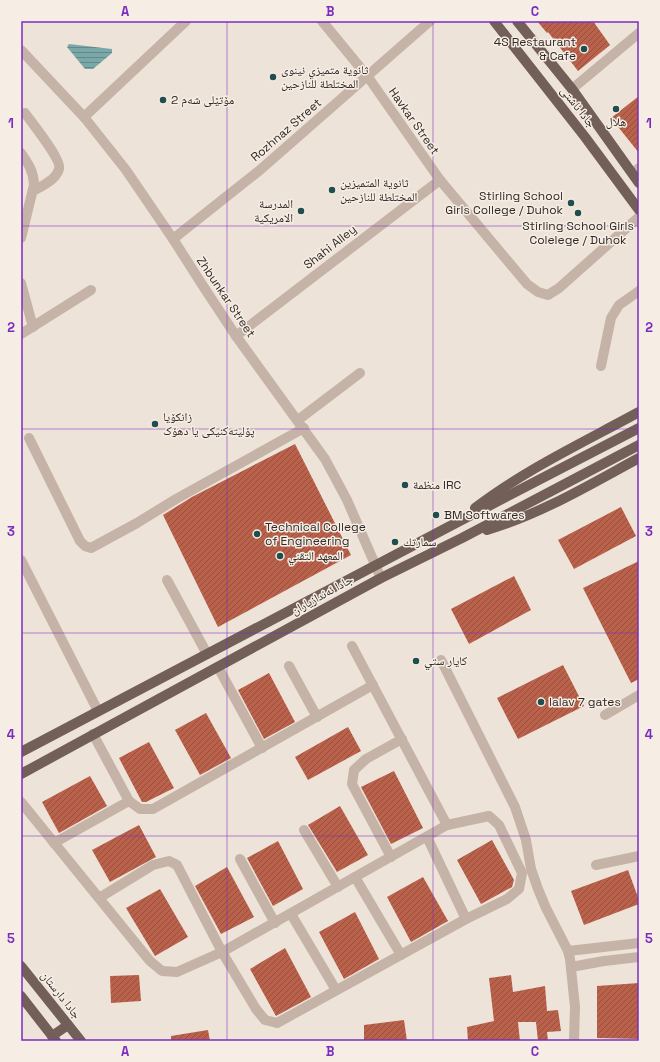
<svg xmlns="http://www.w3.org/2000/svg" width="660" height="1062" font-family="'Space Grotesk','Noto Naskh Arabic',sans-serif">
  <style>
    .water { fill: url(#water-rules) }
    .building { fill: url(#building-hatch) }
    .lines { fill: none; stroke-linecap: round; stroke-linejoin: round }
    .minor { stroke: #c4b3a6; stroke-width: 10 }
    .major { stroke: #726058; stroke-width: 10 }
    .grid { fill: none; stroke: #7b2cbf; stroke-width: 1; stroke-opacity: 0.55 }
    .poi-dot { fill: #204d4e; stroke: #f6ede4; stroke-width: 1.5 }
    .labels { text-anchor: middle; stroke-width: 3; stroke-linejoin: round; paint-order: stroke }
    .poi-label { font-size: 12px; fill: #312926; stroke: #f6ede4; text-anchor: start }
    .street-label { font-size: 12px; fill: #312926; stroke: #f6ede4 }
    .neatline { fill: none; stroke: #7b2cbf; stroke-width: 1.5 }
    .grid-label { font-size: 13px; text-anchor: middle; font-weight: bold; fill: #7b2cbf }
  </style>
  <defs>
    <pattern id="water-rules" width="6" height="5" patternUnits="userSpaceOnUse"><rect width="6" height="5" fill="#7aa8a8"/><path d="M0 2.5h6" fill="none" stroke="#658989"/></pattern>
    <pattern id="building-hatch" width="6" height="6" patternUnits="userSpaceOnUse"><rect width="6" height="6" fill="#b9614b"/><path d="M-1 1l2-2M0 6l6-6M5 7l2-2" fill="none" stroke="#97503e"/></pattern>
  </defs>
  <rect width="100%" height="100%" fill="#eee3d8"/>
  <polygon class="water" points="69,44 112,49 112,53 93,69 85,69 67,47"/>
  <g class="building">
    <polygon points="537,21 593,21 610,45 578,71 548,32 547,33"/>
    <polygon points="639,96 639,153 611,118"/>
    <polygon points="295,444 351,555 218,627 163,515 192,497"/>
    <polygon points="621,507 636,536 574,569 558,540"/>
    <polygon points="639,561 639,679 631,683 583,588"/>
    <polygon points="514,576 531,610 469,644 451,609"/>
    <polygon points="563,665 584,706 518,739 497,698"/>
    <polygon points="269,673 295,722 264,739 238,690"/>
    <polygon points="206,713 231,758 200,775 175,730"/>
    <polygon points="348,727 361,751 308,780 295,757"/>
    <polygon points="149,742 174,788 146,802 142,802 119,758"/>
    <polygon points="394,771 423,828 391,844 361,787"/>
    <polygon points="90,776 107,806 59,833 42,802"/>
    <polygon points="340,806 368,855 337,872 308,825"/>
    <polygon points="139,825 156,857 110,882 92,850"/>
    <polygon points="492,840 514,880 512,887 481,904 457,860"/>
    <polygon points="278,841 303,889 273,906 247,858"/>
    <polygon points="227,867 254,917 221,934 195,886"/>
    <polygon points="628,870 639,900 639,904 584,925 571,891"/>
    <polygon points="423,877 448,921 411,942 387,897"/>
    <polygon points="160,889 188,937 155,956 126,908"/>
    <polygon points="355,912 379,959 344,979 319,932"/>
    <polygon points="285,948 311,997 276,1016 250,969"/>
    <polygon points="139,975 141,1001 111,1003 110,976"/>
    <polygon points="511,975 513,992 545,986 547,1011 558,1010 561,1031 547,1032 548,1041 538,1041 536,1022 518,1022 520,1041 468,1041 467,1027 494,1021 489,978"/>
    <polygon points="639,983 639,1039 597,1038 597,986"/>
    <polygon points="404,1020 407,1041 364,1041 364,1025"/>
    <polygon points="208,1030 210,1041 171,1041 171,1036"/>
  </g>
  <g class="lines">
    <g class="minor">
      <polyline points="322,21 368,77 440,180 527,284 538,292 548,295 559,288 639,217"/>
      <polyline points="21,50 84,117 126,170 173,239 203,286 236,336 325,459 347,500 381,578"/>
      <polyline points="572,89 639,33"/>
      <path d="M25,113C32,123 62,160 59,169C56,180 42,186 33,191"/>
      <polyline points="84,117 186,21"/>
      <path d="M21,153C28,163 34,172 34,185L21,238"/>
      <polyline points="633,173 639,168"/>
      <polyline points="173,239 260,170 430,21"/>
      <polyline points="21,283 33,327"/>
      <polyline points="21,334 91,290"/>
      <polyline points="236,336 440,180"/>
      <polyline points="601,366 611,318 619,305 639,291"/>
      <polyline points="298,420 360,373"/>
      <polyline points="29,438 80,541 85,546 91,548 137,523 176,499 304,428"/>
      <polyline points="21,560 98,711"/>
      <polyline points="167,580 207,654"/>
      <polyline points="441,660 515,807 526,840 531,869 538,889 546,908 568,951 570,959 575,1007 574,1041"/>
      <polyline points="289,666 317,717"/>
      <polyline points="218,667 262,748"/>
      <polyline points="605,715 639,695"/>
      <polyline points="93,734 129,801 140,809 153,809 373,685"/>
      <polyline points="21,802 150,961 162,971 177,972 222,952 447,825 352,646"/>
      <polyline points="304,830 338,887"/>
      <polyline points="427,837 466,919"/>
      <polyline points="54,843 129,801"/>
      <polyline points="391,857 352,784 354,770 366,759 402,739"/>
      <polyline points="240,859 275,923"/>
      <polyline points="596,865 639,856"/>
      <polyline points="355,877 401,955"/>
      <polyline points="99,898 153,865 169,861 177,865 222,952 256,1009 265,1020 277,1023 466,919 507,899 519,889 522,873 499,825 489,816 447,825"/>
      <polyline points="291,914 336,990"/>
      <polyline points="568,951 639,943"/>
      <polyline points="571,967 604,961 639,957"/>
    </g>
    <g class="major">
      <polyline points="494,21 585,137 639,210"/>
      <polyline points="517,21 572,89 639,183"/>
      <path d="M475,508C526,469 584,442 639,412"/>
      <path d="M487,530C541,514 589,485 639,458"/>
      <polyline points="21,752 454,524 639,428"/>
      <polyline points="21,774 381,578 462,538 639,445"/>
      <polyline points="21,966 81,1041"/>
      <polyline points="21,996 56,1041"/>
      <polyline points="52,1036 68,1025"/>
    </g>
  </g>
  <path class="grid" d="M227,21V1041M433,21V1041M21,226H639M21,429H639M21,633H639M21,836H639"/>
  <g class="poi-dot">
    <circle cx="584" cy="49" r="4"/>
    <circle cx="273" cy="77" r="4"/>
    <circle cx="163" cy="100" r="4"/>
    <circle cx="616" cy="109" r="4"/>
    <circle cx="332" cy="190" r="4"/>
    <circle cx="571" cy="203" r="4"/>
    <circle cx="301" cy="211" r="4"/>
    <circle cx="578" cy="213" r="4"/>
    <circle cx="155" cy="424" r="4"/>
    <circle cx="405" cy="485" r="4"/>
    <circle cx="436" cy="515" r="4"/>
    <circle cx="257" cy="534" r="4"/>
    <circle cx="395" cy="542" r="4"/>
    <circle cx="280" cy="556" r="4"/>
    <circle cx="416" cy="661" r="4"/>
    <circle cx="541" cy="702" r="4"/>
  </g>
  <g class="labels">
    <g class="poi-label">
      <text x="576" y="46" text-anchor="end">4S Restaurant<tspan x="576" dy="14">&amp; Cafe</tspan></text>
      <text x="281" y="74">ثانوية متميزي نينوى<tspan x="281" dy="14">المختلطة للنازحين</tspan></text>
      <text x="171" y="104">مۆتێلی شەم 2</text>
      <text x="616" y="126" text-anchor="middle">هلال</text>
      <text x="340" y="187">ثانوية المتميزين<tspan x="340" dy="14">المختلطة للنازحين</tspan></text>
      <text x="563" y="200" text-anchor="end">Stirling School<tspan x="563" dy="14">Girls College / Duhok</tspan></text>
      <text x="293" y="208" text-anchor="end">المدرسة<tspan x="293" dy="14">الامريكية</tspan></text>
      <text x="578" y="230" text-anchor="middle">Stirling School Girls<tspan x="578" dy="14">Colelege / Duhok</tspan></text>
      <text x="163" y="421">زانکۆیا<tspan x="163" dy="14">پۆلیتەکنیکی یا دهۆک</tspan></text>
      <text x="413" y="489">منظمة IRC</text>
      <text x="444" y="519">BM Softwares</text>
      <text x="265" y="531">Technical College<tspan x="265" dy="14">of Engineering</tspan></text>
      <text x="403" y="546">سمارتك</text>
      <text x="288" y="560">المعهد التقني</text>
      <text x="424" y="665">كايار ستي</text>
      <text x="549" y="706">lalav 7 gates</text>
    </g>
    <g class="street-label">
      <text transform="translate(578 107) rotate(52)" y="4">جادا ئاشتی</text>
      <text transform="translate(414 121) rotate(55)" y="4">Havkar Street</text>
      <text transform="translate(286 130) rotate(-41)" y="4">Rozhnaz Street</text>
      <text transform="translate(330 247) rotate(-38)" y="4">Shahi Alley</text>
      <text transform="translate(226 297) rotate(56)" y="4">Zhbunkar Street</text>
      <text transform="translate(322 595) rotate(-29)" y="4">جادا ئەندازیاران</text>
      <text transform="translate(61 995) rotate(52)" y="4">جادا دارستان</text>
    </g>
  </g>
  <rect width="660" height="1062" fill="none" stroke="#f6ede4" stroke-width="44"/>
  <rect x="22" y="22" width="616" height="1018" class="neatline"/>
  <g class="grid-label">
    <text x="125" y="16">A</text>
    <text x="330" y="16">B</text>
    <text x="535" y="16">C</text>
    <text x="11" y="128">1</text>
    <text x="649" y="128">1</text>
    <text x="11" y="332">2</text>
    <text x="649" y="332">2</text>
    <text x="11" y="536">3</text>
    <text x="649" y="536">3</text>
    <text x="11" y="739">4</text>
    <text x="649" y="739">4</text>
    <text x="11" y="943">5</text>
    <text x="649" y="943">5</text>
    <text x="125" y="1056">A</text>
    <text x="330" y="1056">B</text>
    <text x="535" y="1056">C</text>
  </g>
</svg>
